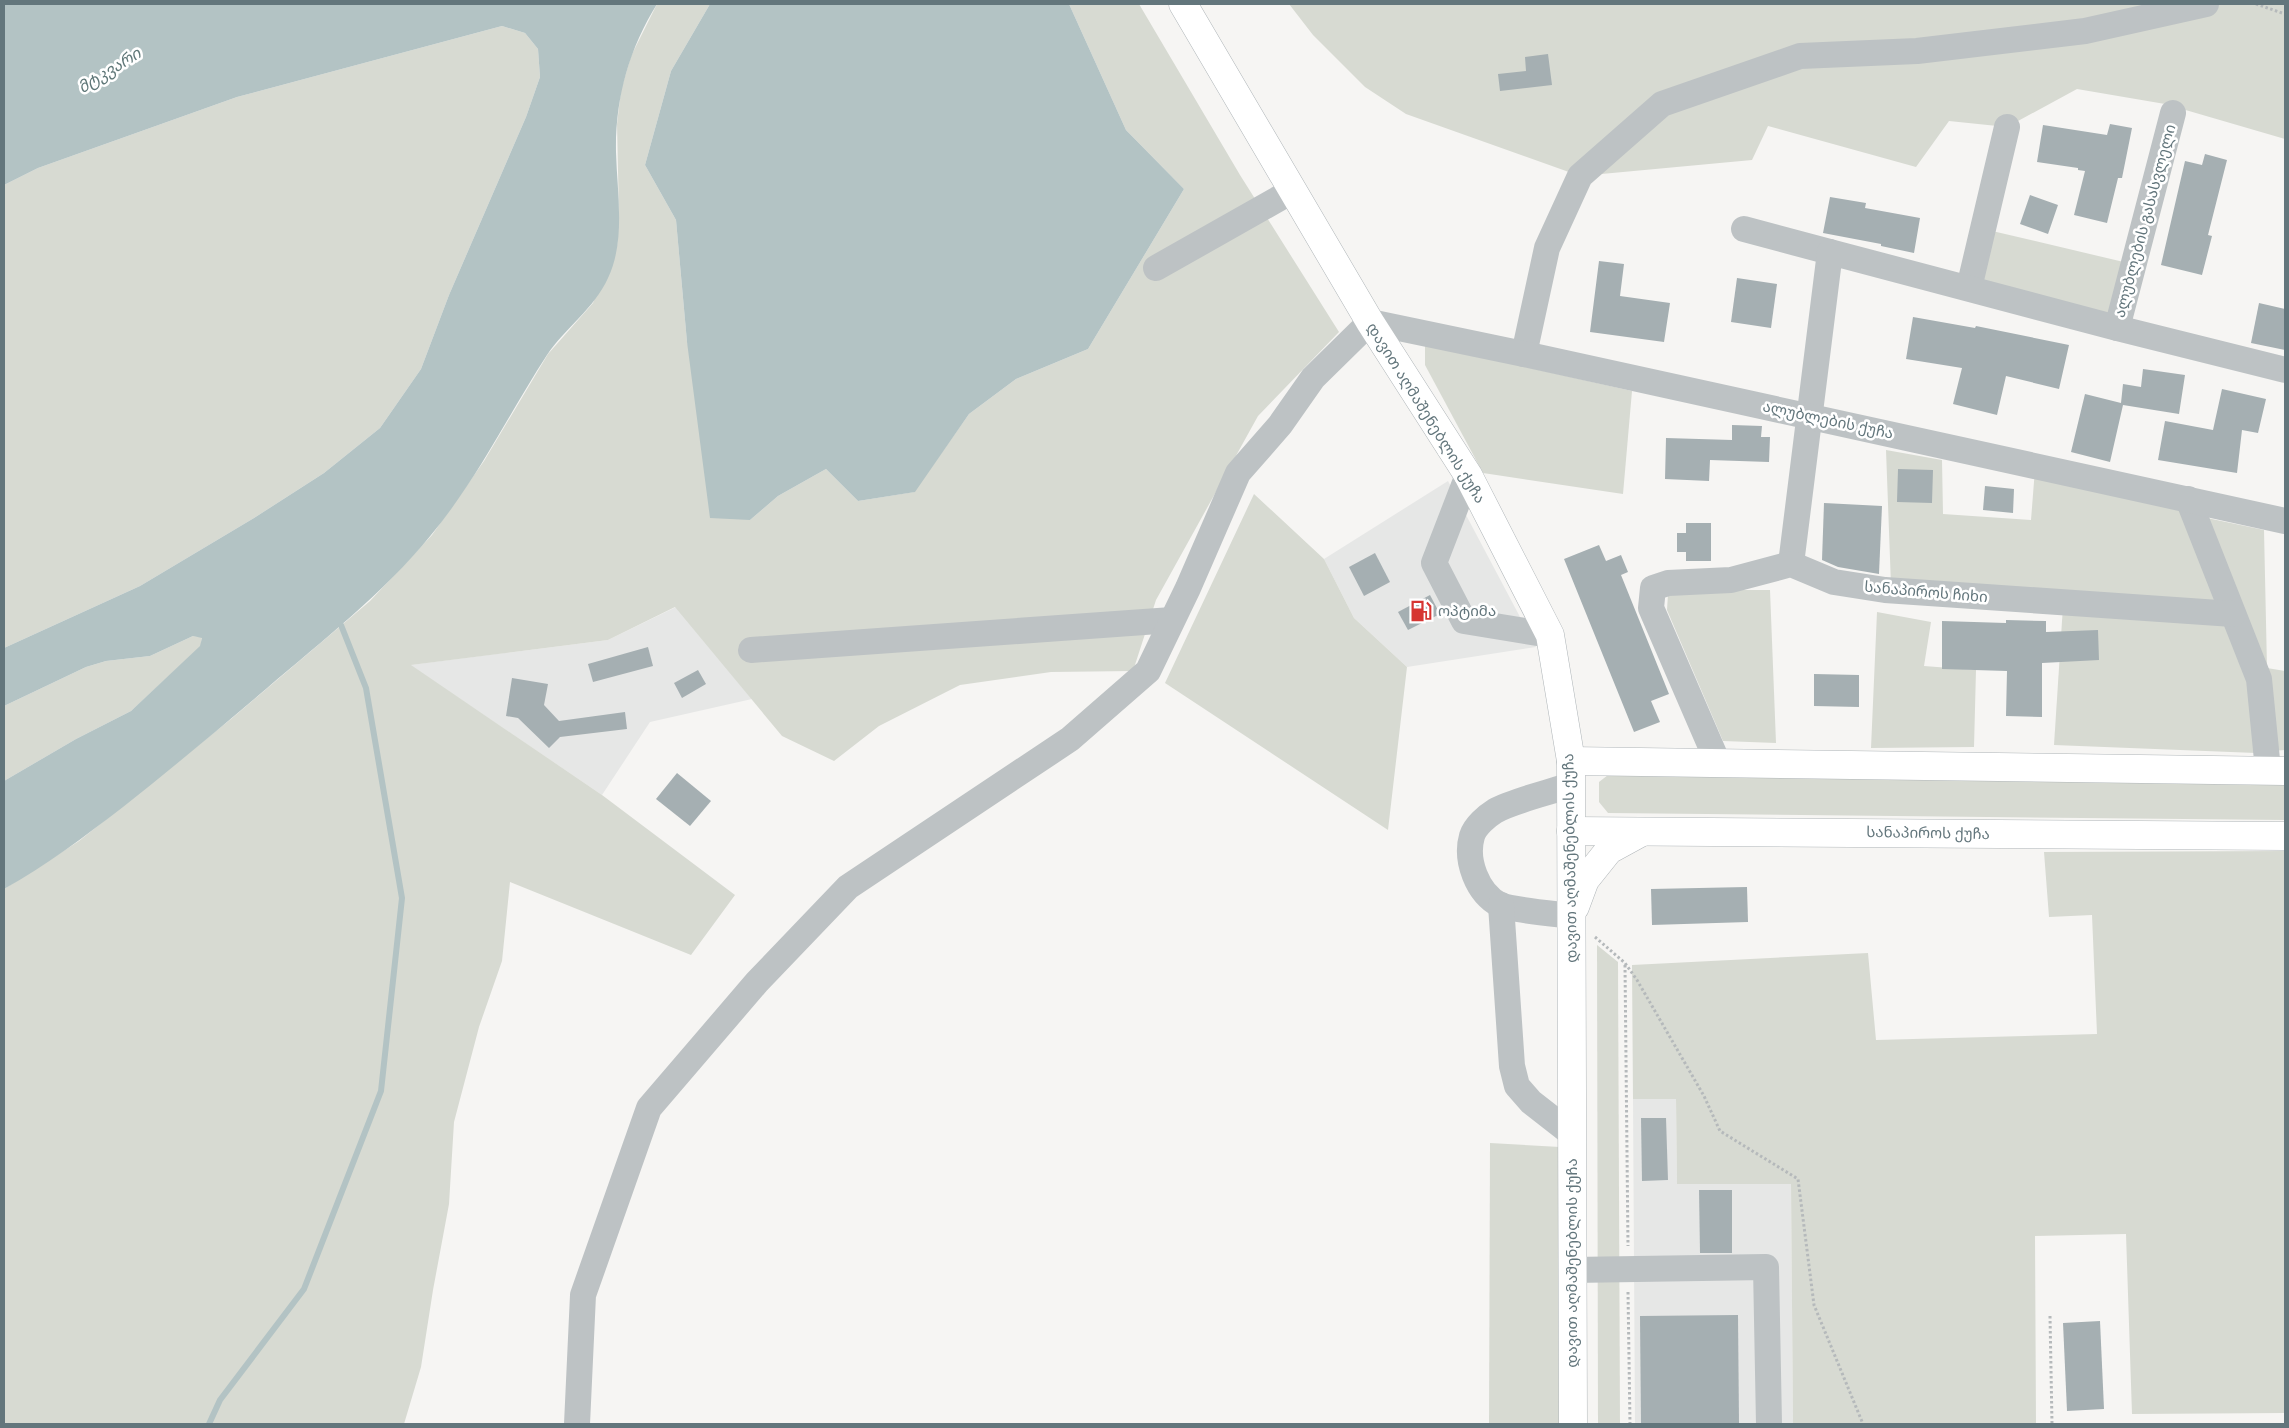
<svg xmlns="http://www.w3.org/2000/svg" width="2289" height="1428" font-family="Overpass,'Noto Sans Georgian',sans-serif">
  <style>
    .built { fill: #e6e7e6 }
    .green { fill: #d7dad2 }
    .water { fill: #b3c3c4 }
    .lines { fill: none; stroke-linecap: round; stroke-linejoin: round }
    .stream { stroke: #b3c3c4; stroke-width: 6 }
    .building { fill: #a5afb2 }
    .major-casing { stroke: #b0b6b9; stroke-width: 29 }
    .path { stroke: #b5b9bb; stroke-width: 3; stroke-dasharray: 2.5 2.5; stroke-linecap: butt }
    .minor { stroke: #bdc2c4; stroke-width: 26 }
    .major { stroke: #fff; stroke-width: 28 }
    .labels { text-anchor: middle; stroke-width: 5; stroke-linejoin: round; paint-order: stroke }
    .street-label { font-size: 15px; fill: #63767c; stroke: #fff }
    .poi-label { font-size: 15px; fill: #63767c; stroke: #fff; text-anchor: start }
    .water-label { font-size: 16px; font-style: italic; fill: #5e7677; stroke: #fff }
  </style>
  <rect width="100%" height="100%" fill="#f6f5f3"/>
  <g class="built">
    <polygon points="1448,481 1536,647 1407,667 1354,618 1324,559"/>
    <polygon points="676,607 752,699 650,722 602,795 410,665 608,640"/>
    <polygon points="1633,1099 1676,1099 1677,1184 1791,1184 1793,1424 1635,1424"/>
  </g>
  <g class="green">
    <polygon points="657,4 710,4 671,71 645,165 676,220 687,342 750,520 778,496 826,469 858,501 914,492 969,414 1016,379 1088,349 1184,189 1126,130 1069,4 1139,4 1240,175 1339,332 1258,416 1156,600 1133,671 1051,672 960,685 879,726 834,761 782,736 675,607 608,640 411,665 602,795 735,895 691,955 510,882 502,961 479,1027 454,1122 449,1204 433,1290 421,1367 404,1424 4,1424 4,889 79,841 231,719 370,601 432,535 484,461 548,354 593,303 617,246 619,217 617,124 621,90 631,56"/>
    <polygon points="1289,4 2285,4 2285,139 2165,104 2077,89 2007,127 1949,121 1916,167 1768,126 1752,160 1580,176 1406,114 1365,87 1313,35"/>
    <polygon points="502,26 525,33 538,49 540,77 526,117 449,295 421,369 380,428 324,473 254,518 140,586 4,648 4,185 38,168 237,97"/>
    <polygon points="1988,230 2128,263 2114,320 1976,285"/>
    <polygon points="1425,344 1632,391 1623,494 1483,473 1425,365"/>
    <polygon points="1886,450 1942,460 1943,514 2031,520 2035,469 2184,500 2227,609 1891,585"/>
    <polygon points="1254,494 1324,559 1354,618 1407,667 1388,830 1165,683"/>
    <polygon points="2207,518 2264,530 2267,668 2285,671 2285,750 2271,751"/>
    <polygon points="1681,590 1770,590 1776,743 1723,741 1667,610 1668,594"/>
    <polygon points="2063,606 2225,616 2248,674 2256,753 2054,745"/>
    <polygon points="1877,612 1931,622 1924,666 1976,670 1974,747 1871,748"/>
    <polygon points="193,636 202,637 201,646 131,711 76,739 4,781 4,706 86,667 106,661 150,656"/>
    <polygon points="1608,775 2285,785 2285,820 1608,813 1599,802 1599,782"/>
    <polygon points="2285,851 2285,1413 2132,1414 2126,1234 2035,1236 2036,1424 1793,1424 1791,1184 1677,1184 1676,1099 1633,1099 1632,965 1868,953 1876,1040 2097,1034 2092,915 2049,917 2044,852"/>
    <polygon points="1597,945 1618,962 1620,1424 1598,1424"/>
    <polygon points="1490,1143 1560,1147 1562,1424 1489,1424"/>
  </g>
  <g class="water">
    <path d="M4,4H657C629,49 615,99 616,152C617,193 626,240 608,278C594,309 565,328 547,355C508,415 477,480 431,535C383,594 323,640 266,689C219,729 171,769 123,807C85,836 46,866 4,889V781L76,739L131,711L200,646L202,638L193,636L150,656L106,661L86,667L4,706V648L140,586L254,518L324,473L380,428L421,369L449,295L526,117L540,77L538,49L525,33L502,26L237,97L38,168L4,185Z"/>
    <polygon points="710,4 1069,4 1126,130 1184,189 1088,349 1016,379 969,414 915,492 858,501 826,469 778,496 750,520 710,518 687,342 676,220 645,165 671,71"/>
  </g>
  <g class="lines">
    <polyline class="stream" points="209,1424 220,1400 304,1289 381,1091 402,898 366,688 341,625"/>
  </g>
  <g class="building">
    <polygon points="1548,54 1552,85 1500,91 1498,74 1526,71 1525,57"/>
    <polygon points="2110,124 2132,128 2122,178 2118,178 2107,223 2074,215 2085,171 2078,170 2078,168 2037,162 2043,125 2107,135"/>
    <polygon points="2205,154 2227,160 2208,235 2212,236 2202,275 2161,265 2185,161 2202,165"/>
    <polygon points="2030,195 2058,205 2048,234 2020,224"/>
    <polygon points="1830,197 1866,203 1865,208 1920,218 1914,253 1881,246 1881,244 1823,233"/>
    <polygon points="1599,261 1624,264 1620,296 1670,303 1664,342 1590,332"/>
    <polygon points="1737,278 1777,284 1771,328 1731,322"/>
    <polygon points="2259,303 2285,309 2285,350 2251,343"/>
    <polygon points="1913,317 1975,328 1976,326 2069,345 2059,389 2006,376 1997,415 1953,404 1962,368 1906,359"/>
    <polygon points="2143,369 2185,375 2179,414 2123,405 2110,462 2071,452 2085,394 2121,403 2123,384 2141,387"/>
    <polygon points="2222,389 2266,399 2258,433 2242,430 2237,473 2158,460 2165,421 2213,430"/>
    <polygon points="1732,425 1762,426 1761,437 1770,437 1769,462 1710,460 1709,481 1665,479 1666,438 1732,440"/>
    <polygon points="1898,469 1933,470 1932,503 1897,502"/>
    <polygon points="1985,486 2014,489 2013,513 1983,510"/>
    <polygon points="1824,503 1882,506 1879,574 1838,567 1822,560"/>
    <polygon points="1686,523 1711,523 1711,561 1686,561 1686,552 1677,552 1677,533 1686,533"/>
    <polygon points="1599,545 1606,561 1621,555 1628,572 1621,575 1669,694 1651,701 1660,722 1634,732 1564,559"/>
    <polygon points="1375,553 1390,582 1364,596 1349,567"/>
    <polygon points="1430,595 1440,614 1408,630 1398,612"/>
    <polygon points="2006,620 2046,621 2046,632 2098,630 2099,660 2042,663 2042,717 2006,716 2007,671 1942,669 1942,621 2006,623"/>
    <polygon points="648,647 653,666 593,682 588,664"/>
    <polygon points="698,670 706,684 682,698 674,683"/>
    <polygon points="1814,674 1859,675 1859,707 1814,706"/>
    <polygon points="512,678 548,684 544,705 559,721 625,712 627,729 560,737 549,748 518,718 506,716"/>
    <polygon points="677,773 711,801 690,826 656,799"/>
    <polygon points="1747,887 1748,922 1652,925 1651,889"/>
    <polygon points="1641,1118 1666,1118 1668,1180 1642,1181"/>
    <polygon points="1699,1190 1732,1190 1732,1253 1700,1253"/>
    <polygon points="1738,1315 1739,1424 1641,1424 1640,1316"/>
    <polygon points="2100,1321 2104,1409 2067,1411 2063,1323"/>
  </g>
  <g class="lines">
    <g class="major-casing">
      <g id="major">
        <polyline points="1183,4 1370,322 1468,475 1550,635 1571,761 1573,1424"/>
        <polyline points="1571,761 2285,771"/>
        <polyline points="1571,831 2285,836"/>
        <polyline points="1575,907 1585,880 1609,850 1642,832"/>
      </g>
    </g>
    <g class="path">
      <polyline points="2256,4 2285,14"/>
      <polyline points="1595,937 1625,963 1637,980 1704,1096 1720,1131 1798,1179 1814,1305 1863,1424"/>
      <polyline points="1625,965 1628,1246"/>
      <polyline points="1628,1292 1630,1424"/>
      <polyline points="2050,1316 2052,1424"/>
    </g>
    <g class="minor">
      <polyline points="1744,229 1830,252"/>
      <polyline points="1156,268 1292,191"/>
      <polyline points="1969,288 2007,127"/>
      <polyline points="2117,328 2173,113"/>
      <polyline points="1524,354 1547,248 1580,176 1662,104 1800,56 1917,51 2085,31 2206,4"/>
      <polyline points="1468,475 1434,563 1464,621 1550,635"/>
      <polyline points="2188,499 2259,679 2268,770"/>
      <polyline points="1791,564 1830,252 2117,328 2285,370"/>
      <polyline points="751,650 1172,620"/>
      <polyline points="1718,763 1651,608 1653,588 1668,583 1731,580 1791,564 1834,582 1885,590 2233,614"/>
      <path d="M1571,785C1551,792 1512,801 1495,811C1487,816 1475,826 1472,836C1465,860 1477,893 1500,905C1512,910 1557,914 1572,916"/>
      <polyline points="1501,905 1512,1066 1517,1086 1531,1102 1572,1134"/>
      <polyline points="1572,1270 1766,1267 1769,1424"/>
      <polyline points="577,1424 583,1295 649,1108 757,982 848,887 1070,739 1148,671 1188,588 1238,473 1280,425 1313,378 1370,322 1524,354 2285,521"/>
    </g>
    <use href="#major" class="major"/>
  </g>
  <defs>
    <g id="fuel-bare" transform="scale(1.725)"><path d="M-5.5-6h7V0h2V4h1.3V-2.5L3-4.5l.8-.8L6-3V5H2.5V1h-1V6h-7ZM-4.2-4.7v3.2H.2V-4.7Z" fill="#d63532" stroke="#fff" stroke-width="2.5" paint-order="stroke"/></g>
  </defs>
  <g fill-rule="evenodd">
    <use href="#fuel-bare" x="1421" y="611"/>
  </g>
  <g class="labels">
    <g class="street-label">
      <text transform="translate(2145 221) rotate(-75)" y="5">ალუბლების გასასვლელი</text>
      <text transform="translate(1426 413) rotate(58)" y="5">დავით აღმაშენებლის ქუჩა</text>
      <text transform="translate(1828 420) rotate(12)" y="5">ალუბლების ქუჩა</text>
      <text transform="translate(1926 592) rotate(5)" y="5">სანაპიროს ჩიხი</text>
      <text transform="translate(1928 833) rotate(1)" y="5">სანაპიროს ქუჩა</text>
      <text transform="translate(1570 858) rotate(-91)" y="5">დავით აღმაშენებლის ქუჩა</text>
      <text transform="translate(1572 1263) rotate(-90)" y="5">დავით აღმაშენებლის ქუჩა</text>
    </g>
    <g class="poi-label">
      <text x="1438" y="616">ოპტიმა</text>
    </g>
    <g class="water-label">
      <text transform="translate(109 70) rotate(-32)" y="6">მტკვარი</text>
    </g>
  </g>
  <rect width="2289" height="1428" fill="none" stroke="#63767c" stroke-width="10"/>
</svg>
